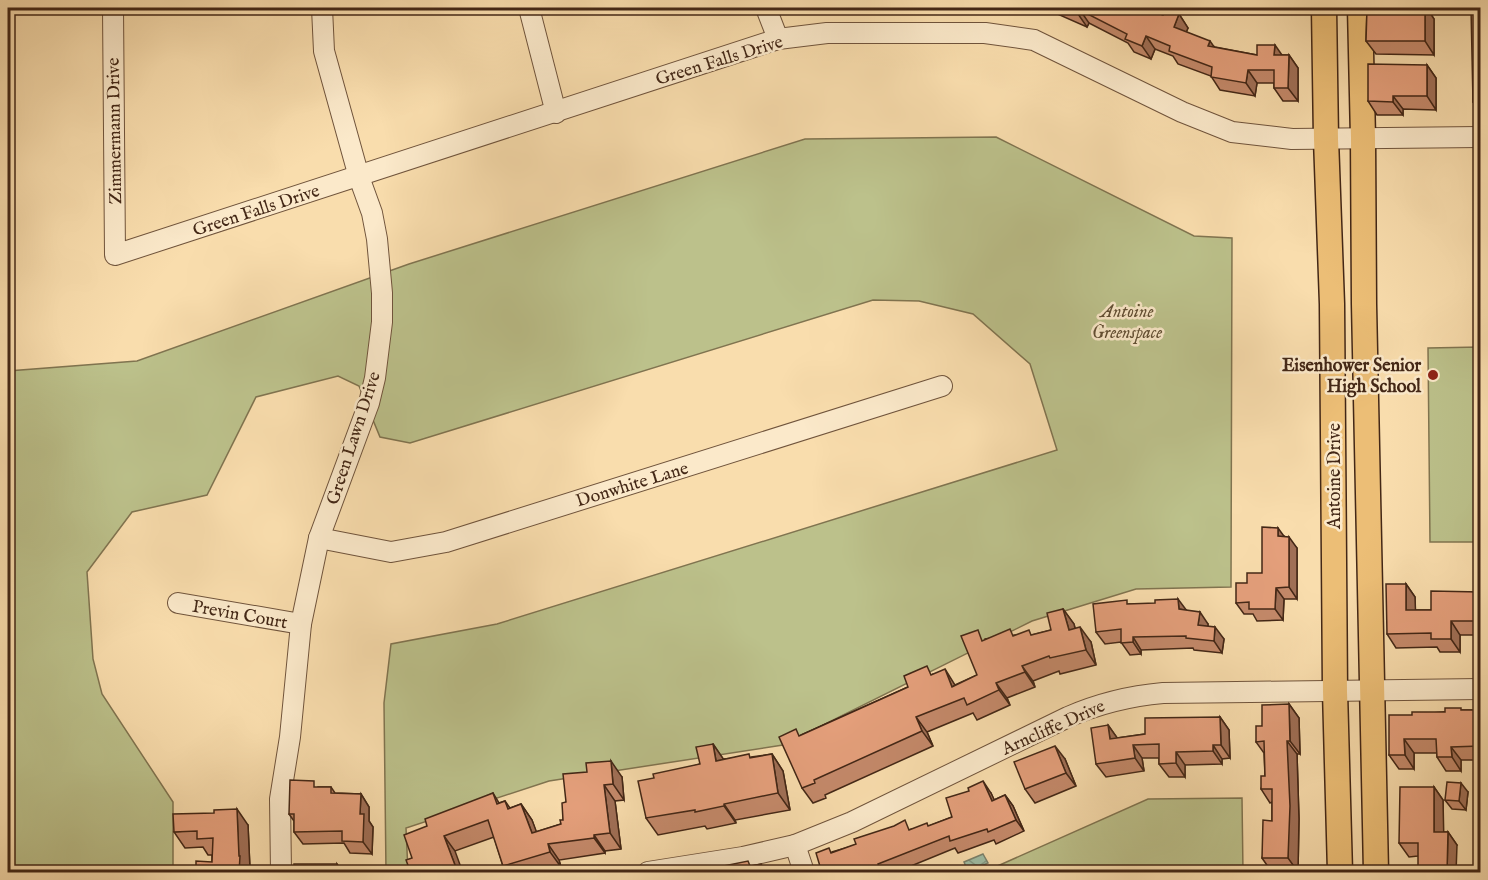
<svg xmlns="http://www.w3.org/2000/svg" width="1488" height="880" font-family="'IM FELL English',serif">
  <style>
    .park { fill: #bcc18b; stroke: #807450; stroke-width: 1.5 }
    .water { fill: url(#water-waves); stroke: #7a816c; stroke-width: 1.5 }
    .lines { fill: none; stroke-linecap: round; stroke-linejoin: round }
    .minor-casing { stroke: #70543c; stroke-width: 22 }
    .major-casing { stroke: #432716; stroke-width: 27 }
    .minor { stroke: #fbe9ca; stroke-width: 20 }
    .major { stroke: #ecbe76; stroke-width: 24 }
    .wall { fill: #c4896a; stroke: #432716; stroke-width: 1.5 }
    .shaded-wall { fill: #a06f56; stroke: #432716; stroke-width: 1.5 }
    .building { fill: #e49f7b; stroke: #432716; stroke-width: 1.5 }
    .poi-dot { fill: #8f2418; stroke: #fbe9ca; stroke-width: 2 }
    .labels { text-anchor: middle; stroke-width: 5; stroke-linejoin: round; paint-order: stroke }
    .street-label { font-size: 18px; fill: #432716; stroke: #fbe9ca }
    .park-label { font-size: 18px; font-style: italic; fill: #614e33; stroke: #fbe9ca }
    .poi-label { font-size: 18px; font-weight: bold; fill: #432716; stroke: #fbe9ca; text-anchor: end }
  </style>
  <defs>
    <pattern id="water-waves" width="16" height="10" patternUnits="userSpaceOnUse" patternTransform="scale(1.5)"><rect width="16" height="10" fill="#9fbda5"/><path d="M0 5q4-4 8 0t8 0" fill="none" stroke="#839a85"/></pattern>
  </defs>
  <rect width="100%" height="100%" fill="#f9ddad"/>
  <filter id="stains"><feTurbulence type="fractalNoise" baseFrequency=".00333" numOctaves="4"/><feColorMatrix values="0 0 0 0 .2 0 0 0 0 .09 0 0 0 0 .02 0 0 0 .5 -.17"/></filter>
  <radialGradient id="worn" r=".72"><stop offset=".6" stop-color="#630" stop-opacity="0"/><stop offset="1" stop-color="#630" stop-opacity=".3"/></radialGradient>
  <g class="park">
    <polygon points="996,137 1194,236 1232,238 1231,587 1136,589 1032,621 783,745 549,781 406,828 408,872 386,872 384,703 391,644 497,624 1057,450 1030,364 973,314 919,301 873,300 410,443 380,437 359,386 338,376 256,397 207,495 132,512 87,572 93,659 102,694 173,802 173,872 10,872 8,780 8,371 137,361 409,264 805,139"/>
    <polygon points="1480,347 1480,542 1430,542 1428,348"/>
    <polygon points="1474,783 1480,783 1480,872 1477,872"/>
    <polygon points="1242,798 1243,872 984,872 1148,799"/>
  </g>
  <polygon class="water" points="983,854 988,863 968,872 964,862"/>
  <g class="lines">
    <g class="minor-casing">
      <g id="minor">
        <polyline points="113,8 115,255 778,39 827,33 985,33 1034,40 1182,112 1232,132 1292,139 1480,137"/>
        <polyline points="529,8 556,113"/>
        <polyline points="766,8 778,39"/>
        <polyline points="319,538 391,552 446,542 942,386"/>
        <polyline points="178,603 301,624"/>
        <polyline points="795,845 804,872"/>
        <polyline points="281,872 280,799 290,737 301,624 319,538 369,403 375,378 382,322 382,293 377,239 372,213 359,177 324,51 322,8"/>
        <path d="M648,872L743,857L795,845L852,822L1068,717C1100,703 1129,696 1163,693L1480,689"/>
      </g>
    </g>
    <g class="major-casing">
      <g id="major">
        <polyline points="1324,8 1326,139 1332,304 1335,691 1340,872"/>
        <polyline points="1360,8 1363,138 1364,304 1376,872"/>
      </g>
    </g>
    <use href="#minor" class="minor"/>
    <use href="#major" class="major"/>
  </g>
  <g class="wall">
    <polygon points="1051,8 1131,8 1137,10 1163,15 1179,14 1188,28 1186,32 1215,47 1257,55 1289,55 1298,68 1298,101 1283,101 1274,88 1274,83 1257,83 1255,96 1220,90 1211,76 1178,64 1173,56 1155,49 1151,59 1134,52 1128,43 1089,23 1087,27 1055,13"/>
    <polygon points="1367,8 1427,8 1434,19 1434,55 1376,54 1366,41"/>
    <polygon points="1480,8 1480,113 1473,102"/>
    <polygon points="1427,65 1436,78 1436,110 1403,109 1403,115 1377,115 1368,101"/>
    <polygon points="1284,536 1297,548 1297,599 1284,599 1283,620 1257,621 1253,614 1244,614 1236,603 1262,573"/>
    <polygon points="1406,584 1415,597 1415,610 1431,610 1480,592 1480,643 1476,637 1476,635 1460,635 1460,652 1440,652 1437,647 1396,648 1387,634"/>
    <polygon points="1129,604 1186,610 1208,624 1208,626 1224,639 1222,653 1194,650 1193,648 1141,650 1141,654 1130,655 1121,642 1105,644 1096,632"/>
    <polygon points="1063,609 1074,624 1075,628 1091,642 1096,665 1060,674 1059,671 1033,681 1035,687 1007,698 1010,705 977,720 973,713 927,732 933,746 825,795 826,798 813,803 802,788 801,735 908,687 933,674 955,685 977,675 985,639 1015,635 1032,635 1051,630"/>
    <polygon points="1289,704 1299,718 1300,754 1297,754 1299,819 1298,872 1271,871 1262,858 1272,821 1272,802 1270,803 1261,789 1265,776 1264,753 1256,742 1262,726"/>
    <polygon points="1463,710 1480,710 1480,760 1461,760 1461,771 1446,771 1437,757 1437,753 1414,753 1414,769 1399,769 1389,755 1412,715"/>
    <polygon points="1220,717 1229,730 1230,758 1222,759 1222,764 1185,765 1185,777 1169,777 1159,764 1159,758 1142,758 1144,771 1106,777 1096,764 1108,725 1117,738 1145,734"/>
    <polygon points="713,744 723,759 751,757 772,754 783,771 790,810 735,820 736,823 707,829 705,826 658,835 646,818 654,778 700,764"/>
    <polygon points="1065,759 1076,786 1035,803 1025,789"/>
    <polygon points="622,777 624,800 615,801 621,849 605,851 605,853 559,860 561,867 544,873 507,873 503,866 494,837 455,851 427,826 493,793 499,803 505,801 510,808 521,804 532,820 536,832 561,824 563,820 566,802"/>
    <polygon points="318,787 331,787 335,793 361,794 369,807 369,821 373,827 372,854 350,853 344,843 303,844 294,832 294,821 289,814"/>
    <polygon points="1434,787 1443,800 1443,832 1448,832 1457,845 1418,856 1409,857 1399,843"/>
    <polygon points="1468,792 1466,810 1452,809 1445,800"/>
    <polygon points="991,793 994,800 1005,795 1013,806 1024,831 996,844 994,840 958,853 955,848 894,873 822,873 832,852 912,829 929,826 952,817"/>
    <polygon points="248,825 250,869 251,873 172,873 196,869 212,862 212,855 208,855 203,847 185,848 174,832"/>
  </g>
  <g class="shaded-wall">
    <polygon points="1425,8 1427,8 1434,19 1434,55 1425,41"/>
    <polygon points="1080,10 1089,23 1087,27 1078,14"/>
    <polygon points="1179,14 1188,28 1183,40 1174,27"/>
    <polygon points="1146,36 1155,49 1151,59 1142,46"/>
    <polygon points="1210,41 1219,54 1208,46"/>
    <polygon points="1275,45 1284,58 1274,55"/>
    <polygon points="1289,55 1298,68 1298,101 1288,88"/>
    <polygon points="1427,65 1436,78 1436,110 1427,96"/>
    <polygon points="1248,70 1257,83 1255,96 1246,83"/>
    <polygon points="1393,96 1403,109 1403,115 1393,102"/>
    <polygon points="1278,528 1286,539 1278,536"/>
    <polygon points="1289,537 1297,548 1297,599 1289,587"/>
    <polygon points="1406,584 1415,597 1416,624 1406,610"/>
    <polygon points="1276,588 1284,599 1283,620 1275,609"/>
    <polygon points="1178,599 1187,611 1179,609"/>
    <polygon points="1063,609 1074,624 1079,645 1069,630"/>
    <polygon points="1200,612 1208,624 1207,637 1198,625"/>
    <polygon points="1451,621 1460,635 1460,652 1451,639"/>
    <polygon points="1080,627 1091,642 1096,665 1086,650"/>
    <polygon points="1215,627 1224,639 1222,653 1214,641"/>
    <polygon points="1133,637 1141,650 1141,654 1133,642"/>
    <polygon points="1022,666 1033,681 1035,687 1025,672"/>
    <polygon points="945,669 955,685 952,687"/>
    <polygon points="996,683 1007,698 1010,705 999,690"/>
    <polygon points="1289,704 1299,718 1300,754 1290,741"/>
    <polygon points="916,717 927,732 933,746 922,731"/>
    <polygon points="1220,717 1229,730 1230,758 1221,745"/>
    <polygon points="1108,725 1118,739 1110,739"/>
    <polygon points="1404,739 1414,753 1414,769 1405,755"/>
    <polygon points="1287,741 1297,754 1299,819 1298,872 1288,858"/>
    <polygon points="713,744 724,760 716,761"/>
    <polygon points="1133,745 1142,758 1144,771 1135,758"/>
    <polygon points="1213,745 1222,759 1222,764 1213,751"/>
    <polygon points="1055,746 1065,759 1076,786 1066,773"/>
    <polygon points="1451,747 1461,760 1461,771 1452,757"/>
    <polygon points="1176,752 1185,765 1185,777 1176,763"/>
    <polygon points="772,754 783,771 790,810 778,793"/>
    <polygon points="611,761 622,777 624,800 613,784"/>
    <polygon points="983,781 991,793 1000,812 992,801"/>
    <polygon points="1461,783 1468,792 1466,810 1459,801"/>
    <polygon points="604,785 615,801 621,849 610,833"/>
    <polygon points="1434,787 1443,800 1444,845 1434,832"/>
    <polygon points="361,794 369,807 369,821 373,827 372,854 363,842 360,814"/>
    <polygon points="1005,795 1013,806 1024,831 1016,820"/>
    <polygon points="521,804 532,820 543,849 532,833"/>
    <polygon points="724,804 735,820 736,823 724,806"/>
    <polygon points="237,809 248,825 250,869 251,873 239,873"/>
    <polygon points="1448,832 1457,845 1456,873 1447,873"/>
    <polygon points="594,835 605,851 605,853 594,838"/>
    <polygon points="444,836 455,851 463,873 458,873"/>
    <polygon points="548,844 559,860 561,867 550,852"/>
    <polygon points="337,864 344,873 338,873"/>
    <polygon points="761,864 767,873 763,873"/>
  </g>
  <g class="building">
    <polygon points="1063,8 1131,8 1137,10 1138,8 1143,8 1163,15 1165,9 1179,14 1174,27 1210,41 1208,46 1257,55 1257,45 1275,45 1274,55 1289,55 1288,88 1274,88 1274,70 1248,70 1246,83 1211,77 1212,67 1169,51 1170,46 1146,36 1142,46 1125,39 1127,34 1080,10 1078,14"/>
    <polygon points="1367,8 1425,8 1425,41 1366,41"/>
    <polygon points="1471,8 1480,8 1480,102 1473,102"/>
    <polygon points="1368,64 1427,65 1427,96 1393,96 1393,102 1368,101"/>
    <polygon points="1262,527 1278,528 1278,536 1289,537 1289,587 1276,588 1275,609 1249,609 1249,602 1236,603 1236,583 1247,583 1247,573 1262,573"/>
    <polygon points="1386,584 1406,584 1406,610 1431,610 1431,591 1480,592 1480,637 1476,637 1477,621 1451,621 1451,639 1431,639 1431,633 1387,634"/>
    <polygon points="1178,599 1179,609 1200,612 1198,625 1215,627 1214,641 1186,638 1186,636 1133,637 1133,642 1121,643 1121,629 1096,632 1093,604 1127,600 1127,604 1155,603 1155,600"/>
    <polygon points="1063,609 1069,630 1080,627 1086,650 1050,658 1049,656 1022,666 1025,672 996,683 999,690 967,705 964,698 916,717 922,731 814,780 815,783 802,788 779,737 796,729 799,736 908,687 904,676 927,666 931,675 945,669 952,687 977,675 961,636 978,630 982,641 1010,629 1013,636 1029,630 1031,635 1051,630 1047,613"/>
    <polygon points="1289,704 1290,741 1287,741 1290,806 1288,858 1262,858 1263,820 1272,821 1272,789 1261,789 1261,776 1265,776 1264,741 1256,742 1256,726 1262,726 1262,705"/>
    <polygon points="1445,708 1461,708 1461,710 1480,710 1480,746 1451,747 1452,757 1437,757 1436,739 1404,739 1405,755 1389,755 1389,715 1412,715 1412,712 1445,712"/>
    <polygon points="1220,717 1221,745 1213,745 1213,751 1176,752 1176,763 1159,764 1159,744 1133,745 1135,758 1096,764 1091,728 1108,725 1110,739 1145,734 1145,718"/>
    <polygon points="713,744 716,761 749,754 750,758 772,754 778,793 724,804 724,806 695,812 695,810 646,818 638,781 654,778 653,774 700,764 696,747"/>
    <polygon points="1055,746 1066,773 1025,789 1014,762"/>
    <polygon points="611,761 613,784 604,785 610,833 594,835 594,838 548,844 550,852 503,866 488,820 444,836 458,873 411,873 406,860 412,858 404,835 427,826 425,819 493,793 497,804 505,801 508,809 521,804 532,833 561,824 560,820 563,820 562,803 566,802 563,774 587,772 586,763"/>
    <polygon points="290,780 314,781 314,787 331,787 331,793 361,794 360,814 364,814 363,842 342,841 342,831 294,832 294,814 289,814"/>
    <polygon points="983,781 992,801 1005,795 1016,820 988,832 987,829 950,841 949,836 878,864 881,873 822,873 816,853 829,848 831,853 856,844 854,839 894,826 905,820 909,830 927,823 928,826 952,817 946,798 969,791 968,788"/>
    <polygon points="1447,782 1461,783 1459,801 1445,800"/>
    <polygon points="1400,787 1434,787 1434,832 1448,832 1447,873 1418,873 1418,843 1399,843"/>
    <polygon points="237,809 239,856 240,856 239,873 172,873 172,869 196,869 196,861 212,862 213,838 197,839 197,831 174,832 173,814 214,813 214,810"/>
    <polygon points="748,861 750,866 761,864 763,873 689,873"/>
    <polygon points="294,864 337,864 338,873 294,873"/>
  </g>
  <circle class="poi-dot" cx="1433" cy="375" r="6"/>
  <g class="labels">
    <g class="street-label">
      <text transform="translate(719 60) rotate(-17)" y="6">Green Falls Drive</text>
      <text transform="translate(114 131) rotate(-91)" y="6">Zimmermann Drive</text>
      <text transform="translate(256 210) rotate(-18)" y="6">Green Falls Drive</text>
      <text transform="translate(353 438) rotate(-72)" y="6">Green Lawn Drive</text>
      <text transform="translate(1334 476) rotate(-90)" y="6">Antoine Drive</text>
      <text transform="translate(632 484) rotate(-17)" y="6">Donwhite Lane</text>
      <text transform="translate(240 614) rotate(10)" y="6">Previn Court</text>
      <text transform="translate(1053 727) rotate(-24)" y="6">Arncliffe Drive</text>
    </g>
    <g class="park-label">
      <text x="1127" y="317">Antoine<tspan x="1127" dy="21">Greenspace</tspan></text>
    </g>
    <g class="poi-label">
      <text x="1421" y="371">Eisenhower Senior<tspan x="1421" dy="21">High School</tspan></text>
    </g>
  </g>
  <rect width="1488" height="880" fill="none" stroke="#f9ddad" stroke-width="30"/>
  <rect x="9" y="9" width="1470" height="862" fill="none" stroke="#432716" stroke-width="3"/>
  <rect x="15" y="15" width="1458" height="850" fill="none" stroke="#432716" stroke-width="1.5"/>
  <rect width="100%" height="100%" filter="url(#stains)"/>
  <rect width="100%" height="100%" fill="url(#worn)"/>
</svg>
